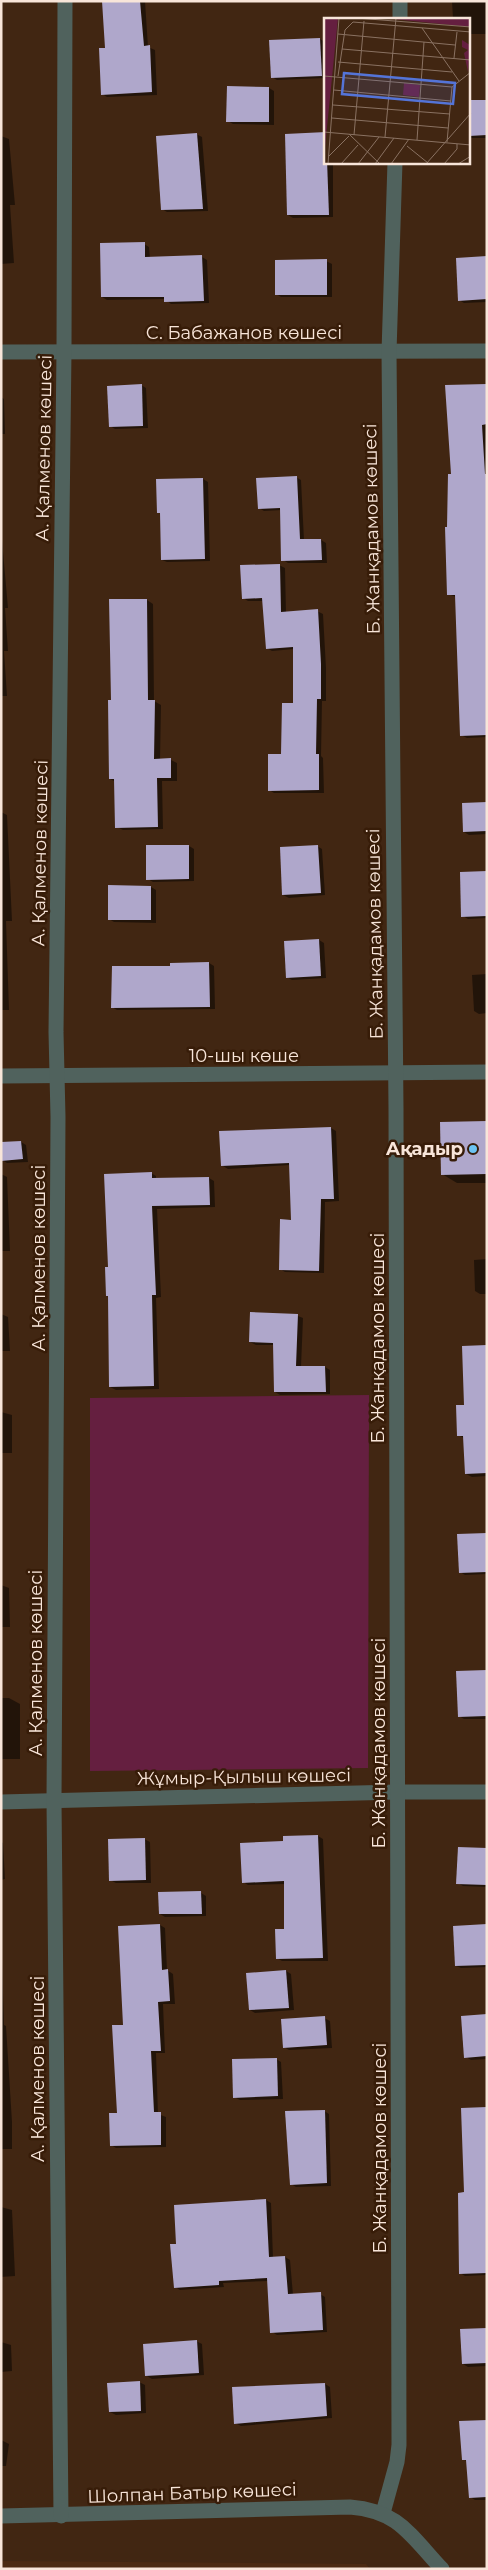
<svg xmlns="http://www.w3.org/2000/svg" width="488" height="2570" font-family="Montserrat,sans-serif">
  <style>
    .built { fill: #4c2a12 }
    .green { fill: #651f40 }
    .shadow { fill: #0007 }
    .building { fill: #afa7cb }
    .lines { fill: none; stroke-linecap: round; stroke-linejoin: round }
    .minor { stroke: #50625d; stroke-width: 15 }
    .poi-dot { fill: #6cc3f2; stroke: #371c08; stroke-width: 2 }
    .labels { text-anchor: middle; stroke-width: 5; stroke-linejoin: round; paint-order: stroke }
    .street-label { font-size: 18px; fill: #f8e5d9; stroke: #371c08 }
    .poi-label { font-size: 18px; font-weight: bold; fill: #f8e5d9; stroke: #371c08; text-anchor: end }
    .inset-road { fill: none; stroke: #8a7262; stroke-width: 1 }
    .view { fill: #5474d8; fill-opacity: 0.15; stroke: #5474d8; stroke-width: 2.5 }
    .inset-edge { fill: none; stroke: #f8e5d9; stroke-width: 2.5 }
  </style>
  <rect width="100%" height="100%" fill="#412612"/>
  <polygon class="built" points="1,2561 366,2564 370,2569 1,2569"/>
  <polygon class="green" points="369,1395 368,1768 90,1771 90,1398"/>
  <g class="shadow">
    <polygon points="103,1 145,1 148,47 155,50 157,95 107,97 102,94 106,49"/>
    <polygon points="452,1 487,1 487,34 469,34 469,19 453,19"/>
    <polygon points="320,39 325,42 326,78 277,80 272,77"/>
    <polygon points="269,88 274,91 274,125 233,124 228,121"/>
    <rect x="469" y="101" width="18" height="37"/>
    <polygon points="196,134 202,137 208,211 167,212 162,209"/>
    <polygon points="1,136 9,139 15,205 10,205 14,263 1,264"/>
    <polygon points="326,162 333,162 333,217 293,218 288,215"/>
    <polygon points="144,244 149,247 150,258 202,257 207,260 209,303 171,304 165,299 107,300 102,297"/>
    <polygon points="487,257 487,302 464,303 459,300"/>
    <polygon points="326,261 332,264 332,297 281,297 276,294"/>
    <polygon points="141,385 146,388 148,428 115,429 110,426"/>
    <polygon points="487,385 487,737 467,738 461,735 456,597 448,594 448,528 453,476"/>
    <polygon points="1,397 4,399 5,434 1,434"/>
    <polygon points="296,477 301,480 304,540 321,540 326,543 327,563 288,563 283,560 282,510 264,511 259,508"/>
    <polygon points="203,479 208,482 210,561 167,562 162,560 161,514 158,512"/>
    <polygon points="1,529 8,608 5,608 8,651 4,651 7,696 1,696"/>
    <polygon points="279,565 285,568 286,613 317,611 323,614 326,668 326,701 322,701 321,756 323,758 324,793 274,793 269,790 283,755 294,704 294,649 272,651 267,648 263,601 248,601 243,598"/>
    <polygon points="147,600 153,604 154,701 161,705 160,760 171,760 177,763 177,781 162,781 163,829 123,830 117,827 116,782 110,779 113,701"/>
    <polygon points="487,803 487,834 469,835 464,832"/>
    <polygon points="1,812 7,815 12,921 6,921 9,1010 1,1010"/>
    <polygon points="189,846 194,849 194,881 153,882 148,879"/>
    <polygon points="317,846 322,849 325,895 289,898 283,895"/>
    <polygon points="487,872 487,918 468,919 463,916"/>
    <polygon points="109,887 151,887 156,890 156,923 114,922 109,919"/>
    <polygon points="319,940 324,943 326,978 292,980 287,977"/>
    <polygon points="209,963 214,966 215,1009 117,1010 112,1007 172,968"/>
    <polygon points="487,974 487,1013 479,1014 474,1011 472,975"/>
    <polygon points="487,1122 487,1183 457,1183 442,1174"/>
    <polygon points="331,1128 336,1131 339,1201 325,1202 324,1273 285,1272 280,1269 292,1221 290,1165 228,1169 223,1166"/>
    <polygon points="21,1142 26,1145 28,1162 7,1163 2,1160 1,1143"/>
    <polygon points="151,1173 156,1176 156,1179 209,1178 214,1181 215,1207 157,1209 161,1297 156,1298 159,1389 116,1390 110,1387 110,1297 107,1296 110,1268"/>
    <polygon points="1,1174 7,1177 10,1251 1,1251"/>
    <polygon points="487,1259 487,1294 480,1294 475,1291 474,1260"/>
    <polygon points="1,1314 8,1317 10,1351 1,1351"/>
    <polygon points="252,1314 298,1316 303,1318 301,1367 325,1367 330,1370 330,1394 280,1395 275,1392 274,1345 256,1345 250,1342"/>
    <polygon points="487,1347 487,1476 472,1477 466,1474 464,1438 458,1435 465,1406"/>
    <polygon points="1,1412 12,1415 12,1453 1,1453"/>
    <polygon points="487,1534 487,1574 465,1575 460,1572"/>
    <polygon points="1,1585 9,1588 10,1627 1,1627"/>
    <polygon points="487,1672 487,1719 464,1719 459,1716"/>
    <polygon points="1,1698 9,1698 20,1704 20,1759 1,1759"/>
    <polygon points="318,1836 323,1839 328,1961 282,1961 277,1958 285,1931 285,1884 248,1885 243,1882 284,1842"/>
    <polygon points="144,1839 150,1842 151,1883 116,1883 110,1880"/>
    <polygon points="1,1842 3,1843 5,1879 1,1880"/>
    <polygon points="487,1849 487,1887 463,1886 458,1883"/>
    <polygon points="201,1893 206,1896 206,1916 165,1917 160,1914"/>
    <polygon points="160,1925 165,1928 167,1970 173,1974 175,2004 163,2004 165,2053 156,2053 158,2114 166,2117 166,2147 116,2148 111,2145 118,2114 125,2026"/>
    <polygon points="487,1925 487,1967 461,1968 456,1966"/>
    <polygon points="1,1931 4,2025 6,2026 12,2122 12,2149 1,2149"/>
    <polygon points="286,1971 291,1974 294,2010 255,2013 250,2010"/>
    <polygon points="487,2016 487,2059 471,2060 466,2057"/>
    <polygon points="324,2018 330,2021 332,2048 289,2050 284,2047"/>
    <polygon points="276,2059 281,2062 283,2099 240,2100 234,2097"/>
    <polygon points="487,2108 487,2275 465,2276 460,2273 465,2194"/>
    <polygon points="324,2111 329,2114 331,2186 296,2187 291,2184"/>
    <polygon points="266,2200 271,2203 273,2258 285,2257 290,2260 293,2295 320,2294 325,2297 327,2332 277,2335 272,2332 268,2281 223,2283 224,2287 180,2290 175,2287 177,2245"/>
    <polygon points="1,2207 12,2210 15,2276 1,2277"/>
    <polygon points="487,2329 487,2366 468,2367 463,2364"/>
    <polygon points="196,2341 202,2344 204,2375 152,2379 147,2376"/>
    <polygon points="1,2342 11,2345 12,2371 1,2372"/>
    <polygon points="139,2382 145,2385 146,2413 116,2415 110,2412"/>
    <polygon points="325,2384 330,2387 332,2418 241,2426 235,2423"/>
    <polygon points="487,2421 487,2500 475,2500 470,2497 468,2462 463,2459"/>
    <polygon points="1,2440 9,2444 6,2466 1,2466"/>
  </g>
  <g class="building">
    <polygon points="102,1 140,1 144,46 150,45 152,92 101,95 99,48 105,48"/>
    <polygon points="320,38 322,76 271,78 269,40"/>
    <polygon points="227,86 269,87 269,122 226,122"/>
    <polygon points="469,100 487,100 487,135 469,136"/>
    <polygon points="326,132 329,215 287,215 285,134"/>
    <polygon points="197,133 203,209 161,210 156,136"/>
    <polygon points="145,242 145,257 202,255 204,301 164,302 164,297 101,297 100,243"/>
    <polygon points="487,256 487,299 458,301 456,258"/>
    <polygon points="327,259 327,295 275,295 275,260"/>
    <polygon points="142,384 143,426 109,427 107,386"/>
    <polygon points="487,384 487,424 482,425 485,474 487,474 487,735 460,736 455,595 447,595 445,527 447,527 448,474 451,474 445,385"/>
    <polygon points="297,476 300,539 321,539 322,560 281,561 280,508 258,509 256,478"/>
    <polygon points="203,478 205,559 161,560 160,513 157,513 156,479"/>
    <polygon points="280,564 281,612 318,609 321,664 321,699 317,699 316,754 319,754 319,790 268,791 268,754 281,754 282,703 293,703 293,647 266,649 262,598 242,599 240,565"/>
    <polygon points="109,599 147,599 148,700 155,700 154,759 171,758 171,778 157,778 158,827 115,828 114,779 109,779 108,700 111,700"/>
    <polygon points="487,802 487,831 463,832 462,803"/>
    <polygon points="146,845 189,845 189,879 146,880"/>
    <polygon points="318,845 321,893 282,895 280,847"/>
    <polygon points="487,871 487,916 461,917 460,872"/>
    <polygon points="108,885 151,886 151,920 108,920"/>
    <polygon points="319,939 321,976 286,978 284,941"/>
    <polygon points="209,962 210,1007 111,1008 112,966 170,966 170,963"/>
    <polygon points="487,1121 487,1174 441,1175 440,1122"/>
    <polygon points="331,1127 334,1199 321,1199 319,1271 279,1270 280,1219 291,1220 289,1163 221,1166 219,1131"/>
    <polygon points="21,1141 23,1159 1,1161 1,1142"/>
    <polygon points="152,1172 152,1178 209,1177 210,1205 152,1206 156,1295 152,1295 154,1386 109,1387 108,1296 106,1296 105,1267 108,1267 104,1174"/>
    <polygon points="250,1312 298,1314 296,1366 325,1366 326,1392 274,1392 273,1343 249,1342"/>
    <polygon points="487,1345 487,1473 465,1474 463,1436 457,1436 456,1405 464,1405 462,1346"/>
    <polygon points="487,1533 487,1572 459,1573 457,1534"/>
    <polygon points="487,1670 487,1716 458,1717 456,1671"/>
    <polygon points="318,1835 323,1958 276,1959 275,1929 284,1929 284,1881 242,1883 240,1843 283,1841 283,1836"/>
    <polygon points="145,1838 146,1880 109,1881 108,1839"/>
    <polygon points="458,1847 487,1848 487,1885 456,1884"/>
    <polygon points="201,1891 202,1914 159,1914 158,1892"/>
    <polygon points="160,1924 162,1970 168,1969 170,2001 158,2002 161,2051 151,2051 154,2112 161,2112 161,2145 110,2146 109,2113 117,2113 112,2025 123,2025 118,1926"/>
    <polygon points="487,1924 487,1965 455,1966 453,1926"/>
    <polygon points="286,1970 289,2008 249,2010 246,1973"/>
    <polygon points="487,2014 487,2056 464,2058 461,2016"/>
    <polygon points="325,2016 327,2045 283,2048 281,2019"/>
    <polygon points="277,2058 278,2096 233,2098 232,2059"/>
    <polygon points="487,2107 487,2273 459,2274 458,2193 464,2192 461,2108"/>
    <polygon points="325,2110 327,2183 290,2185 285,2111"/>
    <polygon points="266,2199 269,2257 285,2256 288,2294 321,2292 323,2330 270,2333 267,2278 219,2281 219,2285 174,2288 170,2244 176,2244 174,2205"/>
    <polygon points="487,2328 487,2363 462,2364 460,2329"/>
    <polygon points="197,2340 199,2373 145,2376 143,2344"/>
    <polygon points="140,2381 141,2411 109,2412 107,2383"/>
    <polygon points="325,2383 327,2416 234,2424 232,2387"/>
    <polygon points="487,2420 487,2497 469,2498 466,2460 462,2460 459,2421"/>
  </g>
  <g class="lines">
    <g class="minor">
      <polyline points="400,19 400,1"/>
      <polyline points="1,352 487,351"/>
      <polyline points="1,1076 487,1072"/>
      <polyline points="1,1802 398,1792 487,1792"/>
      <polyline points="383,2513 397,2462 399,2445 396,1108 389,352 395,162"/>
      <path d="M1,2516L350,2507C399,2511 410,2535 442,2569"/>
      <polyline points="61,2516 54,1800 58,1117 56,1032 64,351 65,1"/>
    </g>
  </g>
  <circle class="poi-dot" cx="473" cy="1149" r="5"/>
  <g class="labels">
    <g class="street-label">
      <text x="244" y="339">С. Бабажанов көшесі</text>
      <text transform="translate(44 448) rotate(-89)" y="6">А. Қалменов көшесі</text>
      <text transform="translate(372 529) rotate(-91)" y="6">Б. Жанқадамов көшесі</text>
      <text transform="translate(40 853) rotate(-89)" y="6">А. Қалменов көшесі</text>
      <text transform="translate(375 934) rotate(-91)" y="6">Б. Жанқадамов көшесі</text>
      <text x="244" y="1062">10-шы көше</text>
      <text transform="translate(39 1258) rotate(-90)" y="6">А. Қалменов көшесі</text>
      <text transform="translate(378 1338) rotate(-90)" y="6">Б. Жанқадамов көшесі</text>
      <text transform="translate(36 1663) rotate(-90)" y="6">А. Қалменов көшесі</text>
      <text transform="translate(379 1743) rotate(-90)" y="6">Б. Жанқадамов көшесі</text>
      <text transform="translate(244 1777) rotate(-1)" y="6">Жұмыр-Қылыш көшесі</text>
      <text transform="translate(38 2069) rotate(-90)" y="6">А. Қалменов көшесі</text>
      <text transform="translate(380 2148) rotate(-90)" y="6">Б. Жанқадамов көшесі</text>
      <text transform="translate(192 2493) rotate(-2)" y="6">Шолпан Батыр көшесі</text>
    </g>
    <g class="poi-label">
      <text x="463" y="1155">Ақадыр</text>
    </g>
  </g>
  <g transform="translate(324 18)">
    <rect width="146" height="146" fill="#412612"/>
    <path d="M0,0H14L0,139ZM60,0H146V9ZM138,22L146,27L144,54L140,35L144,32L138,29ZM80,65L96,67L95,79L79,77Z" fill="#651f40"/>
    <path class="inset-road" d="M32,0L147,9M98,10L135,63M14,16L131,27M18,31L147,42M130,40L133,14M14,44L128,54M0,58L128,69M14,58L21,12L29,4L147,14M128,69L147,54M10,72L127,83M9,87L126,96M8,100L124,110M0,114L147,127M25,116L56,146M30,117L40,3M61,119L72,0M93,122L100,24M123,124L128,69M83,128L104,145M5,138L25,118M4,146L15,0M17,146L34,127M34,146L55,119M51,146L70,120M67,146L85,121M102,146L147,95M120,146L133,131V126M134,146L147,138"/>
    <path class="view" d="M20,55L131,65L129,86L18,76Z"/>
    <rect width="146" height="146" class="inset-edge"/>
  </g>
  <rect width="488" height="2570" fill="none" stroke="#f8e5d9" stroke-width="5"/>
</svg>
